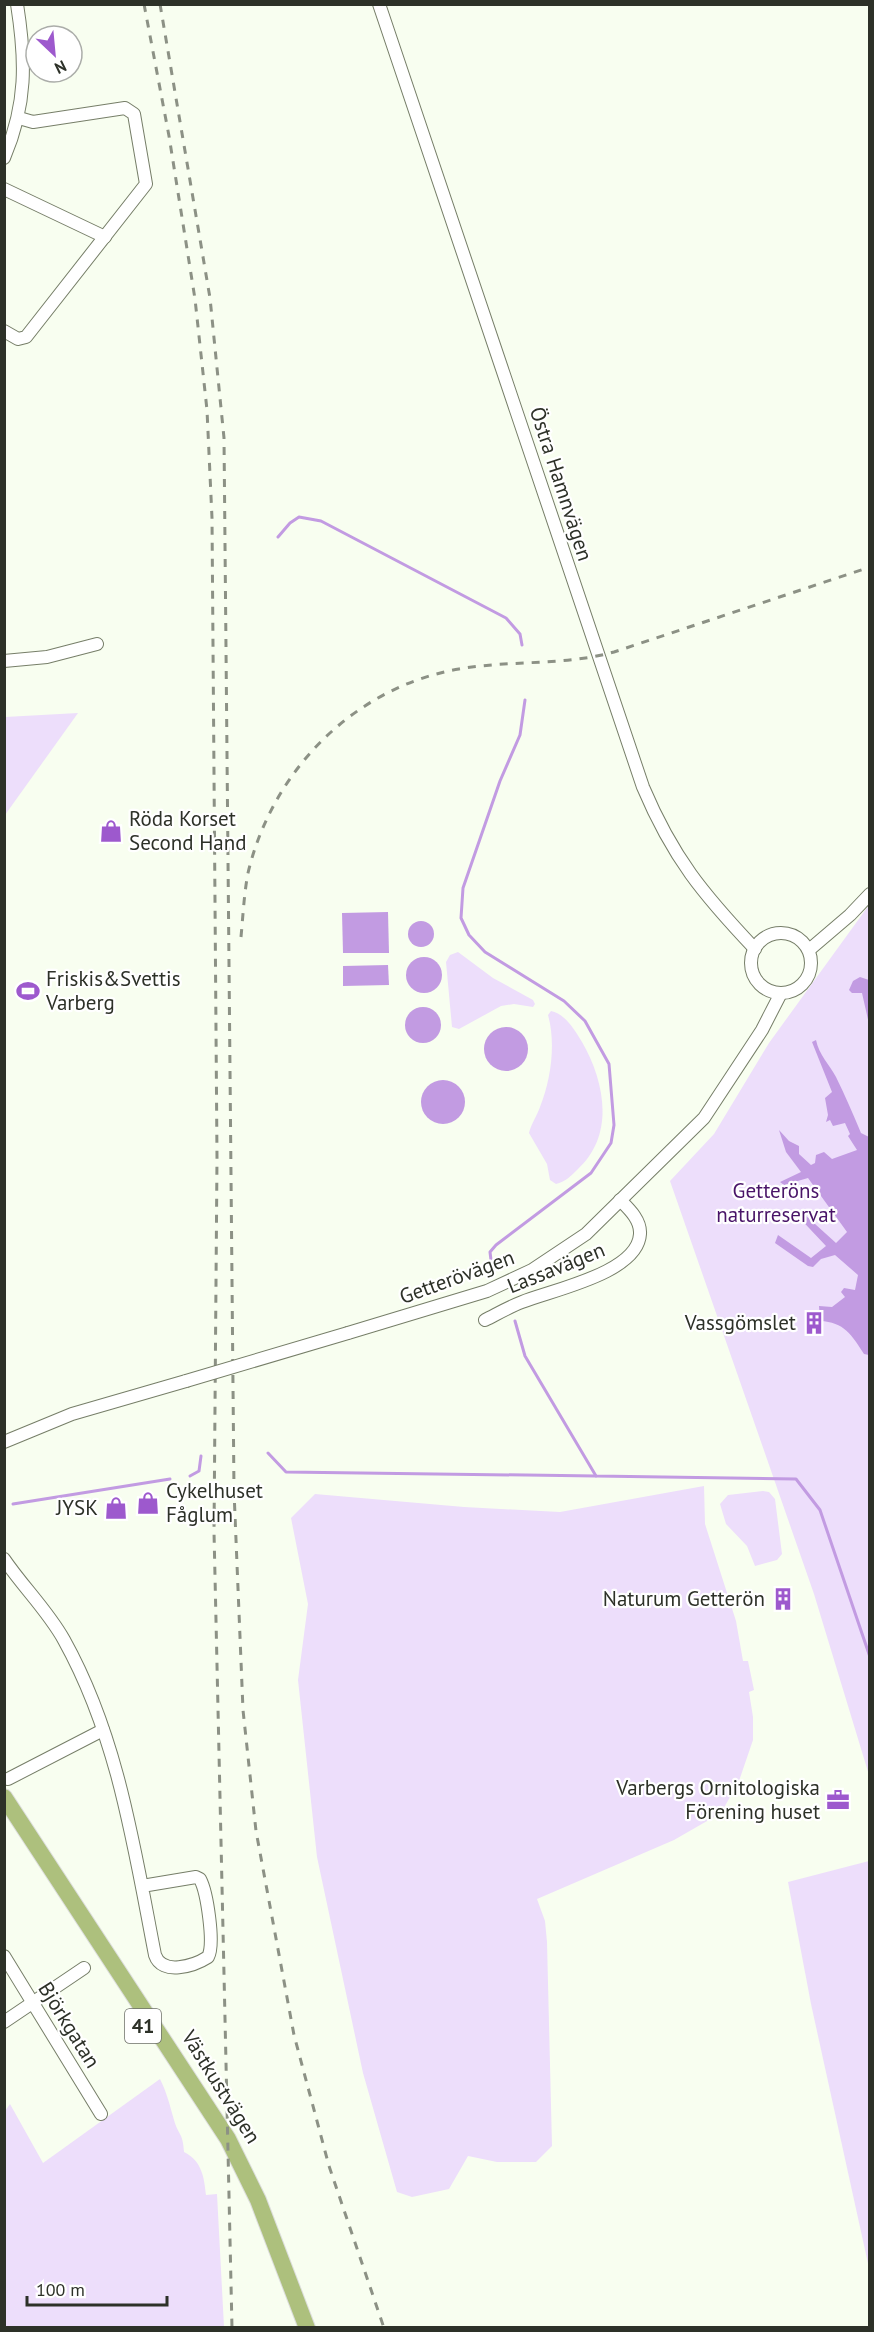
<svg xmlns="http://www.w3.org/2000/svg" width="874" height="2332" font-family="'PT Sans',sans-serif">
  <style>
    .green { fill: #eddefb }
    .water { fill: #c29be2 }
    .lines { fill: none; stroke-linecap: round; stroke-linejoin: round }
    .stream { stroke: #c29be2; stroke-width: 3 }
    .minor-casing { stroke: #767e68; stroke-width: 14 }
    .major-casing { stroke: #dddedd; stroke-width: 18 }
    .minor { stroke: #fff; stroke-width: 12 }
    .major { stroke: #adc07d; stroke-width: 16 }
    .rail { stroke: #8c9185; stroke-width: 3; stroke-dasharray: 8 8; stroke-linecap: butt }
    .minor-bridge-casing { stroke: #767e68; stroke-width: 14; stroke-linecap: butt }
    .minor-bridge { stroke: #fff; stroke-width: 12 }
    .labels { text-anchor: middle; stroke-width: 4.5; stroke-linejoin: round; paint-order: stroke }
    .shield { fill: #fff; stroke: #6c6f68; stroke-width: 1.5 }
    .shield-label { font-size: 20px; font-weight: bold; fill: #2d3128 }
    .street-label { font-size: 21px; fill: #2d3128; stroke: #fff }
    .poi-label { font-size: 21px; fill: #2d3128; stroke: #fff; text-anchor: end }
    .park-label { font-size: 21px; fill: #491468; stroke: #fff }
  </style>
  <rect width="100%" height="100%" fill="#f8fef0"/>
  <g class="green">
    <polygon points="78,713 5,815 5,717"/>
    <polygon points="869,905 869,1775 814,1594 670,1181 714,1134 769,1043"/>
    <polygon points="458,952 493,978 533,1000 535,1004 533,1007 514,1004 501,1006 459,1029 452,1027 446,962 450,955"/>
    <path d="M551,1011C565,1014 575,1030 582,1042C605,1082 615,1135 578,1169C571,1176 565,1182 556,1184L550,1180L547,1164L529,1133C531,1124 537,1116 540,1107C551,1080 556,1043 548,1015Z"/>
    <polygon points="704,1486 705,1524 736,1621 743,1661 748,1661 754,1690 749,1692 753,1717 753,1740 739,1781 721,1813 674,1840 537,1899 545,1921 547,1942 552,2146 536,2162 497,2162 468,2156 449,2189 412,2197 397,2192 363,2073 317,1857 298,1680 308,1604 291,1518 315,1494 464,1507 560,1512"/>
    <polygon points="763,1491 769,1492 775,1499 782,1554 777,1560 755,1566 747,1546 726,1524 720,1504 728,1495"/>
    <polygon points="869,1861 870,1861 869,2268 811,2004 788,1882"/>
    <path d="M160,2079C167,2093 170,2106 174,2120C178,2135 183,2132 184,2152C202,2161 204,2177 206,2195L217,2194L224,2327L5,2328V2111L10,2104L43,2163Z"/>
  </g>
  <g class="water">
    <polygon points="388,912 389,953 343,953 342,913"/>
    <circle cx="421" cy="934" r="13"/>
    <circle cx="424" cy="975" r="18"/>
    <polygon points="388,965 389,985 343,986 343,966"/>
    <polygon points="860,977 869,980 869,1024 862,993 852,993 849,990 853,981"/>
    <circle cx="423" cy="1025" r="18"/>
    <circle cx="506" cy="1049" r="22"/>
    <path d="M816,1040C819,1055 829,1064 836,1077C845,1095 853,1114 861,1133L869,1137V1355L864,1354C852,1335 844,1322 820,1321L819,1306L832,1307L845,1297L841,1292L844,1288L855,1290L858,1275L835,1255L821,1259L813,1267L808,1266L775,1243L778,1235L811,1258L826,1246L793,1211L804,1214L836,1243L847,1232L808,1178L784,1185L780,1182L801,1172L786,1152L779,1130L789,1141L799,1146V1154L811,1165L815,1163L816,1155L824,1152L832,1159L857,1150L848,1136L850,1134L845,1123L833,1126L830,1120L826,1122L828,1115L825,1098L832,1092L812,1042Z"/>
    <circle cx="443" cy="1102" r="22"/>
  </g>
  <g class="lines">
    <g class="stream">
      <polyline points="278,537 290,523 299,517 321,521 506,618 520,634 522,645"/>
      <polyline points="492,1268 490,1252 496,1245 591,1173 611,1143 614,1125 609,1064 585,1021 564,1001 485,952 469,935 461,918 463,888 500,781 520,735 525,700"/>
      <polyline points="515,1321 525,1356 596,1476 796,1479 820,1510 870,1657"/>
      <polyline points="268,1453 286,1472 596,1476"/>
      <polyline points="190,1476 199,1471 201,1456"/>
      <polyline points="13,1504 170,1479"/>
    </g>
    <g class="minor-casing">
      <g id="minor">
        <path d="M379,4L643,787C673,858 703,894 755,949"/>
        <path d="M4,158C27,104 26,61 17,4"/>
        <polyline points="4,189 105,237"/>
        <polyline points="4,331 18,339 26,337 146,184 134,114 125,108 33,122 19,118"/>
        <polyline points="4,661 47,657 97,644"/>
        <circle cx="781" cy="963" r="30"/>
        <polyline points="809,950 850,915 870,894"/>
        <path d="M485,1320C497,1314 509,1307 522,1302C552,1290 638,1273 640,1234C641,1220 629,1209 620,1200"/>
        <polyline points="348,1333 487,1291 532,1270 586,1234 704,1118 762,1030 781,993"/>
        <polyline points="4,1442 72,1414 186,1381"/>
        <path d="M4,1559C23,1587 48,1611 64,1640C118,1737 134,1847 155,1955C162,1976 194,1966 208,1957C215,1944 207,1892 200,1879L196,1877L142,1886"/>
        <polyline points="8,1779 103,1730"/>
        <polyline points="4,1956 101,2114"/>
        <polyline points="4,2022 84,1968"/>
      </g>
    </g>
    <g class="major-casing">
      <polyline id="major" points="4,1797 228,2139 258,2200 307,2328"/>
    </g>
    <use href="#minor" class="minor"/>
    <use href="#major" class="major"/>
    <g class="rail">
      <polyline points="144,4 169,136 195,299 207,410 212,518 217,1158 214,1532 232,2328"/>
      <polyline points="160,4 210,298 224,438 234,1491 243,1710 256,1831 294,2035 329,2166 384,2328"/>
      <path d="M241,937C243,916 244,894 248,873C272,771 354,687 459,669C510,660 563,666 614,652L870,567"/>
    </g>
    <g class="minor-bridge-casing">
      <polyline id="minor-bridge" points="186,1381 348,1333"/>
    </g>
    <use href="#minor-bridge" class="minor-bridge"/>
  </g>
  <defs>
    <g id="shop-bare" transform="scale(1.8)"><path d="M-5-2.5h2.3a2.7 3.5 0 0 1 5.4 0H5L5.5 6h-11ZM-1.5-2.5h3a1.5 2.3 0 0 0-3 0Z" fill="#9d59cd" stroke="#fff" stroke-width="2.5" paint-order="stroke"/></g>
    <g id="stadium-bare" transform="scale(1.8)"><path d="M0-5a6.5 5 0 1 0 0 10a6.5 5 0 1 0 0-10ZM-3.5-1.8h7v3.6h-7Z" fill="#9d59cd" stroke="#fff" stroke-width="2.5" paint-order="stroke"/></g>
    <g id="building-bare" transform="scale(1.8)"><path d="M-4-6H4V6H1V3H-1V6H-4ZM-2.5-4.3h1.7v1.8h-1.7ZM.8-4.3h1.7v1.8H.8ZM-2.5-1h1.7V.8h-1.7ZM.8-1h1.7V.8H.8Z" fill="#9d59cd" stroke="#fff" stroke-width="2.5" paint-order="stroke"/></g>
    <g id="office-bare" transform="scale(1.8)"><path d="M-6-3h4V-5.5h4V-3h4V5H-6ZM-1-4.5V-3h2v-1.5ZM-6 0V1H6V0Z" fill="#9d59cd" stroke="#fff" stroke-width="2.5" paint-order="stroke"/></g>
  </defs>
  <g fill-rule="evenodd">
    <use href="#shop-bare" x="111" y="831"/>
    <use href="#stadium-bare" x="28" y="991"/>
    <use href="#building-bare" x="814" y="1323"/>
    <use href="#shop-bare" x="148" y="1503"/>
    <use href="#shop-bare" x="116" y="1508"/>
    <use href="#building-bare" x="783" y="1599"/>
    <use href="#office-bare" x="838" y="1800"/>
  </g>
  <g class="labels">
    <rect class="shield" x="125" y="2009" width="36" height="34" rx="4.5"/>
    <g class="shield-label">
      <text x="143" y="2033">41</text>
    </g>
    <g class="street-label">
      <text transform="translate(561 484) rotate(72)" y="7">Östra Hamnvägen</text>
      <text transform="translate(556 1268) rotate(-22)" y="7">Lassavägen</text>
      <text transform="translate(457 1277) rotate(-20)" y="7">Getterövägen</text>
      <text transform="translate(69 2025) rotate(58)" y="7">Björkgatan</text>
      <text transform="translate(221 2087) rotate(58)" y="7">Västkustvägen</text>
    </g>
    <g class="poi-label">
      <text x="129" y="826" text-anchor="start">Röda Korset<tspan x="129" dy="24">Second Hand</tspan></text>
      <text x="46" y="986" text-anchor="start">Friskis&amp;Svettis<tspan x="46" dy="24">Varberg</tspan></text>
      <text x="796" y="1330">Vassgömslet</text>
      <text x="166" y="1498" text-anchor="start">Cykelhuset<tspan x="166" dy="24">Fåglum</tspan></text>
      <text x="98" y="1515">JYSK</text>
      <text x="765" y="1606">Naturum Getterön</text>
      <text x="820" y="1795">Varbergs Ornitologiska<tspan x="820" dy="24">Förening huset</tspan></text>
    </g>
    <g class="park-label">
      <text x="776" y="1198">Getteröns<tspan x="776" dy="24">naturreservat</tspan></text>
    </g>
  </g>
  <rect width="874" height="2332" fill="none" stroke="#2d3128" stroke-width="12"/>
  <g transform="translate(54 54) rotate(154)"><circle r="28" fill="#ffffff" stroke="#abada9" stroke-width="1.5"/>
  <path d="M0-4.5L10 22L0 15L-10 22Z" fill="#9d59cd"/>
  <text y="-9" font-size="16" font-weight="bold" text-anchor="middle" fill="#2d3128">N</text>
  </g>
  <path d="M27 2296v9h140v-9" fill="none" stroke="#2d3128" stroke-width="3"/>
  <text x="36" y="2296" font-size="18" fill="#2d3128" stroke="#ffffff" stroke-width="4.5" paint-order="stroke">100 m</text>
</svg>
